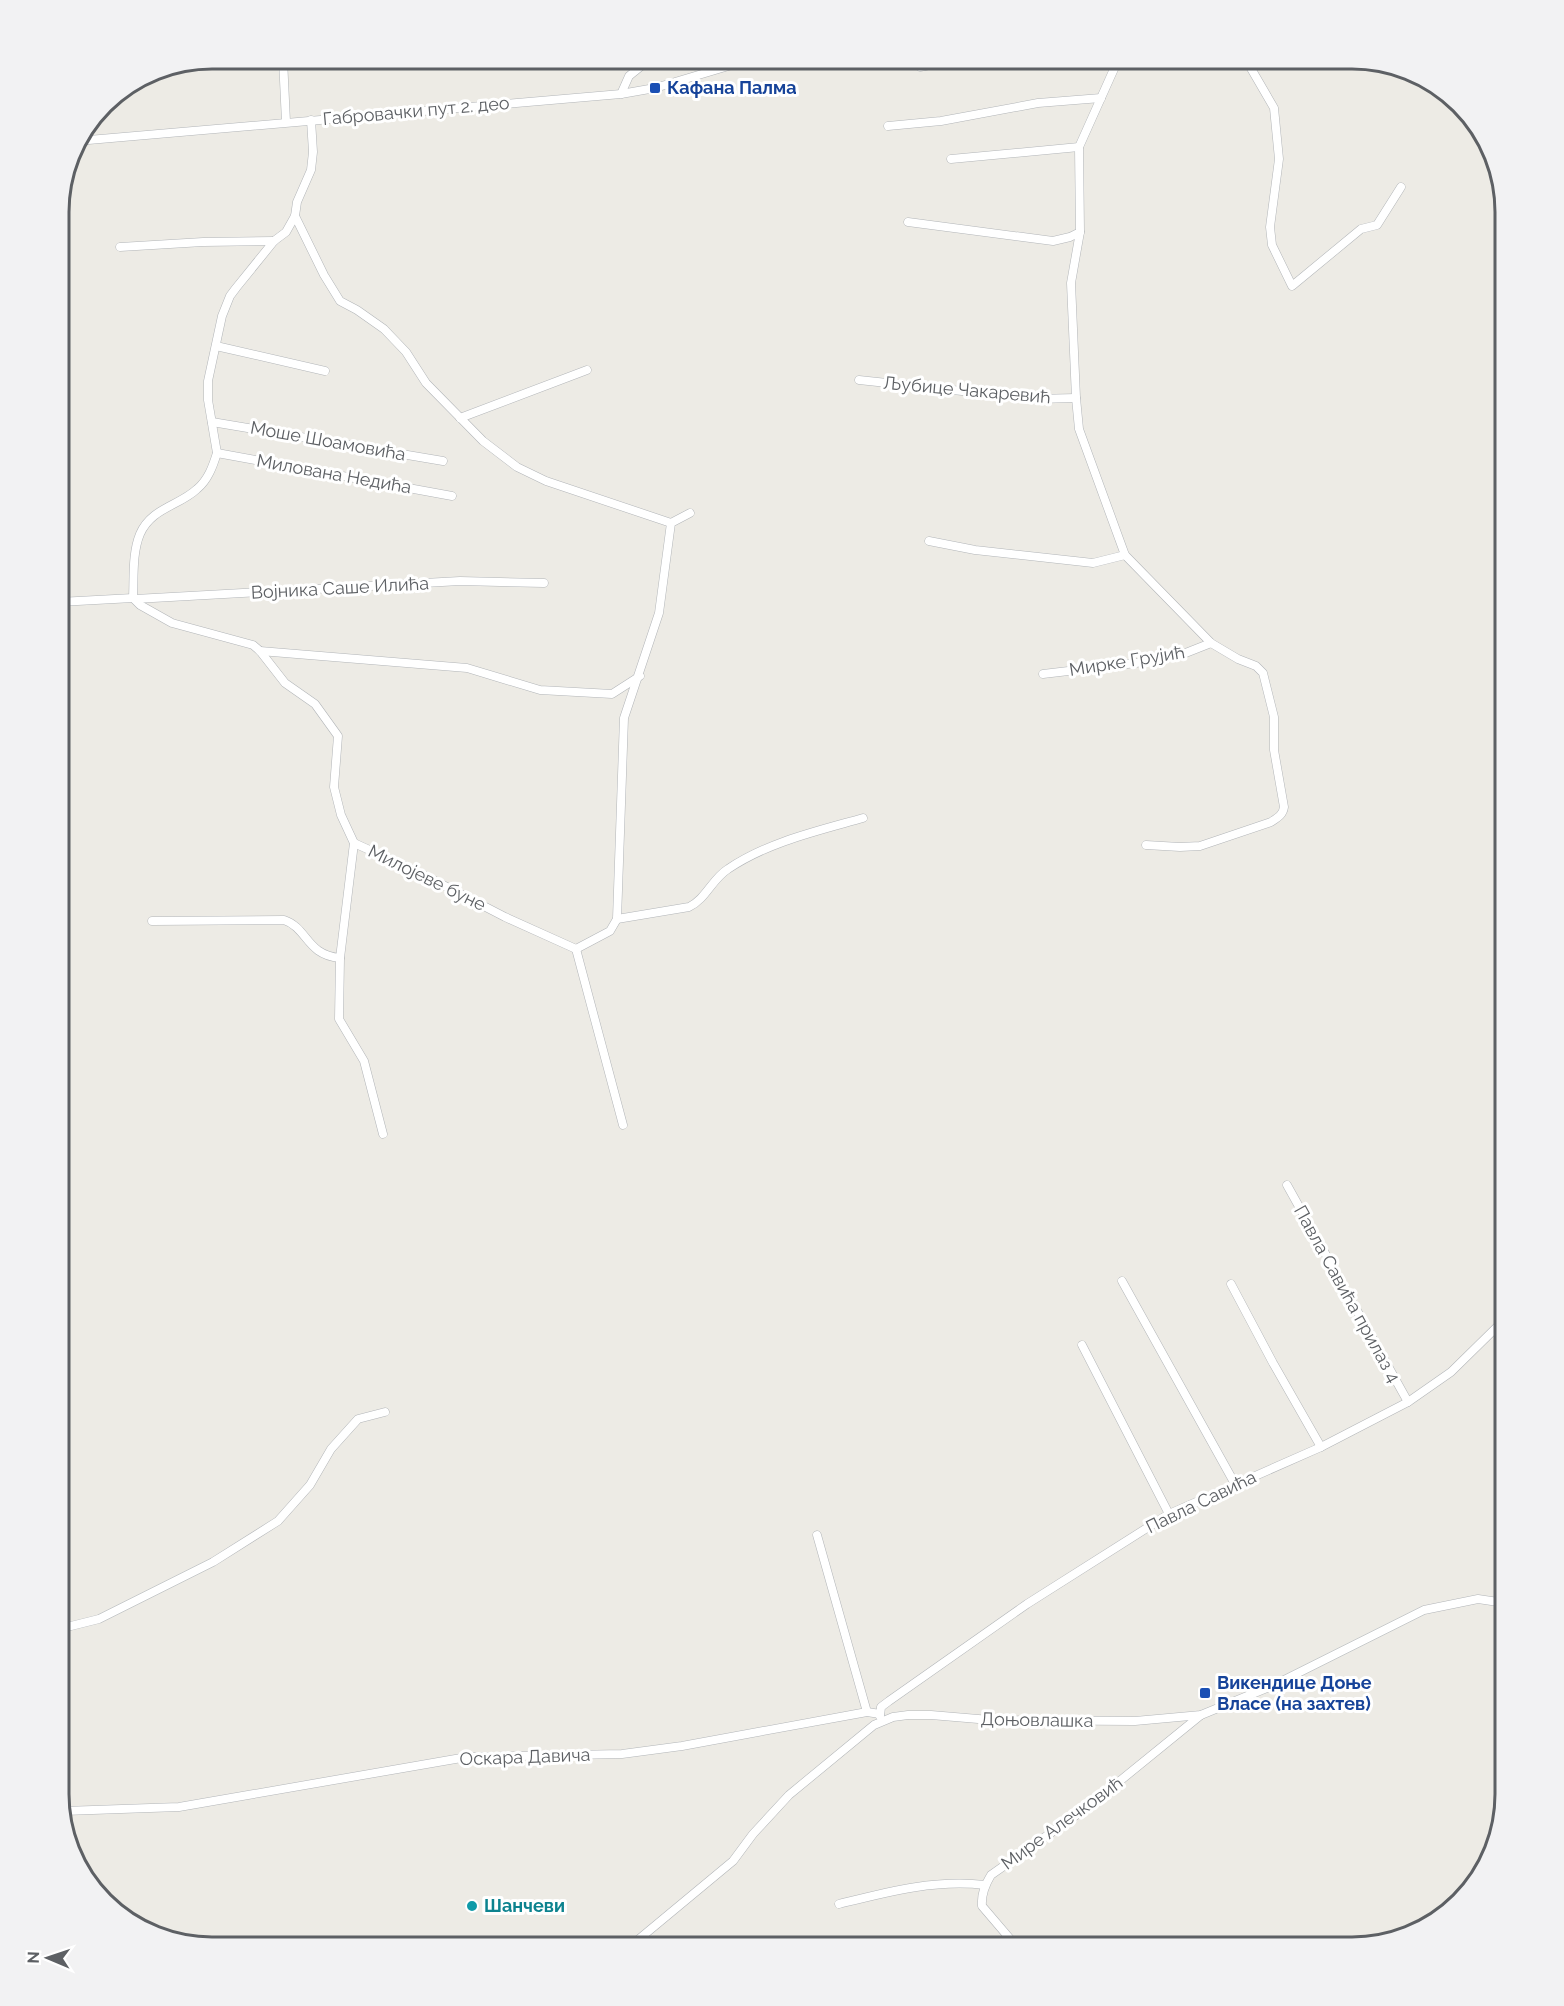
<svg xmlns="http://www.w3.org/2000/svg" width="1564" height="2006" font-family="Raleway,sans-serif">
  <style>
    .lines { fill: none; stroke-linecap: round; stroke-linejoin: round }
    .minor-casing { stroke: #b2b5b8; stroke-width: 9 }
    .minor { stroke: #fff; stroke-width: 8 }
    .transit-dot { fill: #1a4fb4; stroke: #fff; stroke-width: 2 }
    .culture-dot { fill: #0f9aa8; stroke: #fff; stroke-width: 2 }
    .labels { text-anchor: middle; stroke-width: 6; stroke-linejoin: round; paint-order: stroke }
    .transit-label { font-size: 18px; font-weight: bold; fill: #164399; stroke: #fff; text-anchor: start }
    .street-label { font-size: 18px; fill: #5d6064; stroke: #fff }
    .culture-label { font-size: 18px; font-weight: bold; fill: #0d838f; stroke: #fff; text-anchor: start }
    .rim { fill: none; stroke: #5d6064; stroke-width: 3 }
  </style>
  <rect width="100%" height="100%" fill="#edebe5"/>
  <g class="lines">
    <g class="minor-casing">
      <g id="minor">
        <polyline points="283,59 286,122"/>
        <polyline points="1113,59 1118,60 1137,59"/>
        <polyline points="1242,59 1249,65 1274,108 1279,159 1270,227 1272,245 1292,286 1361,229 1377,225 1401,187"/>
        <path d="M1118,60L1079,147L1080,232L1071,283L1076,398L1079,429L1125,555L1211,643L1238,659L1256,666L1263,673L1274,717V750L1284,807C1283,815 1277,818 1271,822L1200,846L1180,847L1146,845"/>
        <polyline points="920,67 961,59"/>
        <polyline points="621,94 629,76 650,59"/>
        <polyline points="888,126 941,121 1038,103 1101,98"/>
        <polyline points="77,141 621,94 655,88 752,59"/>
        <polyline points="951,159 1079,147"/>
        <polyline points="295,216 324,275 340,301 357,310 384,329 406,352 426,383 483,441 517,467 546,481 671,523"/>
        <polyline points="908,222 1053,241 1070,237 1080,232"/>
        <polyline points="120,247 203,242 274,241"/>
        <polyline points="216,346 325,371"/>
        <polyline points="859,380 1036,399 1076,398"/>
        <polyline points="460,418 587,370"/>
        <polyline points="212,422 443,461"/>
        <polyline points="217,453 452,496"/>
        <polyline points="929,541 975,550 1093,563 1125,555"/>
        <polyline points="133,598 140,605 172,623 253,645 260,651 285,683 315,704 338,736 334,787 341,815 354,843 418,872 505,917 576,949"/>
        <path d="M133,598C134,578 132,553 140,534C151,508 179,506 197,489C208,480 213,466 217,453L208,400V381L222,316L230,296L236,288L274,241L286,232L295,216L297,202L311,170L313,152L311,120"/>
        <polyline points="135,599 460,581 544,583"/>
        <polyline points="59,602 133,598"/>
        <polyline points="260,651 467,668 540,690 612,694 640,676"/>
        <polyline points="1043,674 1136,663 1178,656 1211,643"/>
        <polyline points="354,843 340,958 339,1019 364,1061 383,1134"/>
        <path d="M617,919L689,907C706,899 712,879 728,869C768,842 817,831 863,818"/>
        <path d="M152,921L284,920C308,928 306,955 340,958"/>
        <polyline points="576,949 610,931 617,919 624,718 659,613 671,523 690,513"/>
        <polyline points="576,949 623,1125"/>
        <polyline points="1287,1185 1408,1402"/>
        <polyline points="1122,1281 1235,1484"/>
        <polyline points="1231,1284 1273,1363 1321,1447"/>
        <polyline points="1082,1345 1169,1514"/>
        <polyline points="817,1535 867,1712"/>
        <polyline points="59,1627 71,1626 99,1619 213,1562 278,1521 310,1485 331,1449 358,1419 385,1412"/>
        <polyline points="880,1716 881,1707 889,1701 1027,1604 1169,1514 1321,1447 1408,1402 1451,1372 1505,1319"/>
        <polyline points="64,1811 179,1807 467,1757 622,1754 682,1746 867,1712 880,1714"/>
        <path d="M839,1904C887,1892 935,1879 985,1885"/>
        <polyline points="633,1947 639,1939 733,1861 753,1834 789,1795 874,1725 893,1717 908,1715 931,1715 990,1720 1135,1721 1201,1715 1274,1685 1424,1610 1478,1599 1505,1603"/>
        <path d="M1017,1947L982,1906C981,1894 985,1885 991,1875L1089,1806L1201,1715"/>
      </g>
    </g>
    <use href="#minor" class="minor"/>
  </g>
  <g class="transit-dot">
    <rect x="649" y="82" width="12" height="12" rx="3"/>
    <rect x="1199" y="1687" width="12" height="12" rx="3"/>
  </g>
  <circle class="culture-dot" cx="472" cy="1906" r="6"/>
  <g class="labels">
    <g class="transit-label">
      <text x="667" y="94">Кафана Палма</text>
      <text x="1217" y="1689">Викендице Доње<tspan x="1217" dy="21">Власе (на захтев)</tspan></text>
    </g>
    <g class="street-label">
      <text transform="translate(416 111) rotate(-5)" y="6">Габровачки пут 2. део</text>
      <text transform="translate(967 390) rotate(5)" y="6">Љубице Чакаревић</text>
      <text transform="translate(328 441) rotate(10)" y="6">Моше Шоамовића</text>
      <text transform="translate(334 474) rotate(10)" y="6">Милована Недића</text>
      <text transform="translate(340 588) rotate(-3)" y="6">Војника Саше Илића</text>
      <text transform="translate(1127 661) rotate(-9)" y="6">Мирке Грујић</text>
      <text transform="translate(427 878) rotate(26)" y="6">Милојеве буне</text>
      <text transform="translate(1347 1294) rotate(61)" y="6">Павла Савића прилаз 4</text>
      <text transform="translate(1201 1502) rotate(-26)" y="6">Павла Савића</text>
      <text transform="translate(1037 1720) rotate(1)" y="6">Доњовлашка</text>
      <text transform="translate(525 1757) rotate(-2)" y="6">Оскара Давича</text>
      <text transform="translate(1062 1823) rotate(-36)" y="6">Мире Алечковић</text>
    </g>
    <g class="culture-label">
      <text x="484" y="1912">Шанчеви</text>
    </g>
  </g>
  <path d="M0 0H1564V2006H0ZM212 69H1352A143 143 0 0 1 1495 212V1794A143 143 0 0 1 1352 1937H212A143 143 0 0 1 69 1794V212A143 143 0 0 1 212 69Z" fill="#f2f2f3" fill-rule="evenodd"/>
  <path class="rim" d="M212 69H1352A143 143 0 0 1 1495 212V1794A143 143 0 0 1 1352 1937H212A143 143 0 0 1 69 1794V212A143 143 0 0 1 212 69Z"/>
  <g transform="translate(48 1958) rotate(272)" stroke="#ffffff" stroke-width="4.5" paint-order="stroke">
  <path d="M0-4.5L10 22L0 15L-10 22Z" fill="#5d6064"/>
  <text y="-9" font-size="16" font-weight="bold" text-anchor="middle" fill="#5d6064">N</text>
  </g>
</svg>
